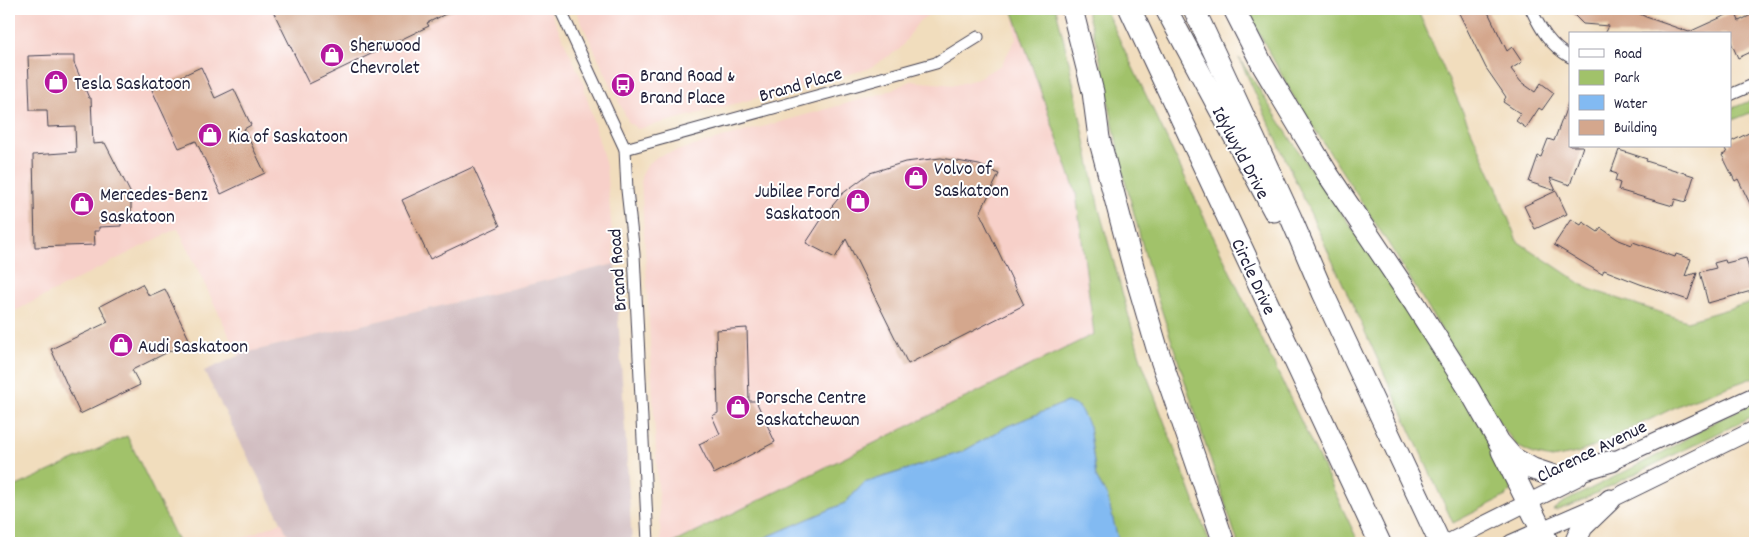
<svg xmlns="http://www.w3.org/2000/svg" width="1764" height="552" font-family="Dekko,sans-serif">
  <style>
    .built { fill: #f7d0c9 }
    .industrial { fill: #d2bec1 }
    .green { fill: #a1c26a; stroke: #627252 }
    .water { fill: #82baf2; stroke: #526e96 }
    .building { fill: #d4a78d }
    .lines { fill: none; stroke-linecap: round; stroke-linejoin: round }
    .minor-casing { stroke: #413e4e; stroke-width: 13 }
    .secondary-casing { stroke: #413e4e; stroke-width: 18 }
    .motorway-casing { stroke: #413e4e; stroke-width: 23 }
    .minor { stroke: #fff; stroke-width: 11 }
    .secondary { stroke: #fff; stroke-width: 16 }
    .motorway { stroke: #fff; stroke-width: 21 }
    .labels { text-anchor: middle; stroke-width: 4; stroke-linejoin: round; paint-order: stroke }
    .poi-label { font-size: 19px; fill: #22223b; stroke: #fff; text-anchor: start }
    .street-label { font-size: 19px; fill: #22223b; stroke: #fff }
  </style>
  <rect width="100%" height="100%" fill="#fff"/>
  <filter id="ink" filterUnits="userSpaceOnUse"><feTurbulence type="fractalNoise" baseFrequency=".02" numOctaves="2"/><feDisplacementMap in="SourceGraphic" scale="10" xChannelSelector="R" yChannelSelector="G"/><feConvolveMatrix kernelMatrix="1 2 1 2 8 2 1 2 1" color-interpolation-filters="sRGB"/></filter>
  <filter id="wash" filterUnits="userSpaceOnUse"><feTurbulence type="fractalNoise" baseFrequency=".0096" numOctaves="4" result="noise"/><feDisplacementMap in="SourceGraphic" scale="20" xChannelSelector="R" yChannelSelector="G"/><feGaussianBlur stdDeviation="1.12" result="paint"/><feColorMatrix in="noise" values="0 0 0 0 0 0 0 0 0 0 0 0 0 0 0 0 0 1.4 0 .05"/><feComposite in="paint" operator="in"/></filter>
  <g filter="url(#wash)">
    <rect width="100%" height="100%" fill="#f1ddbd"/>
    <g class="built">
      <polygon points="9,9 549,9 582,80 606,166 615,264 245,353 239,356 178,228 9,314"/>
      <polygon points="575,9 938,9 919,21 900,49 868,69 638,129 629,123"/>
      <polygon points="1010,9 1012,9 1076,193 1094,334 673,543 661,543 641,177 647,165 658,156 884,93 911,81 955,85 974,80 1001,65 1016,39 1014,15"/>
      <polygon points="281,522 292,543 232,543"/>
    </g>
    <polygon class="industrial" points="615,264 632,543 292,543 204,371 245,353"/>
    <g class="green">
      <polygon points="1012,9 1056,9 1069,62 1099,209 1141,360 1210,543 1117,543 1117,539 1107,496 1096,477 1089,426 1067,402 1008,426 962,452 864,483 845,503 753,543 673,543 1094,334 1076,193"/>
      <polygon points="1086,9 1105,9 1359,543 1238,543 1153,284 1122,169 1098,49"/>
      <polygon points="1246,9 1417,9 1496,186 1517,241 1589,289 1687,321 1755,301 1755,377 1686,402 1593,447 1577,453 1552,458 1533,454 1517,446 1495,417 1390,246 1292,94"/>
      <polygon points="1239,58 1301,155 1414,317 1511,478 1511,491 1506,496 1453,523"/>
      <polygon points="1755,99 1755,111 1730,121 1730,109"/>
      <polygon points="1755,402 1755,415 1574,504 1557,510 1553,510 1562,503 1658,455 1718,420"/>
      <polygon points="127,436 179,543 11,543 10,489"/>
    </g>
    <polygon class="water" points="1067,402 1079,407 1089,426 1096,477 1107,496 1118,539 1117,543 753,543 845,503 864,483 962,452 1008,426"/>
    <g id="blocks">
      <g class="building">
        <polygon points="272,9 456,9 427,23 429,26 309,84"/>
        <polygon points="1457,9 1490,9 1487,10 1507,51 1512,47 1522,62 1511,69 1521,82 1535,92 1541,83 1554,93 1542,110 1539,108 1526,128 1516,121 1521,114 1503,102 1506,97 1486,68"/>
        <polygon points="1568,9 1630,9 1646,17 1689,32 1735,11 1739,21 1755,13 1755,50 1738,58 1730,40 1730,34 1605,34 1609,26 1583,24"/>
        <polygon points="56,55 57,56 74,56 74,63 89,98 91,98 93,144 105,143 131,194 131,213 121,213 121,226 99,227 99,231 94,231 95,245 35,247 33,155 76,152 75,126 48,127 47,110 30,110 28,56"/>
        <polygon points="201,67 215,98 234,89 251,125 244,129 265,173 221,194 196,141 179,148 152,90"/>
        <polygon points="1569,101 1570,101 1570,146 1583,146 1570,185 1550,178 1556,191 1529,182 1538,156 1541,157 1548,139 1554,141"/>
        <polygon points="1751,132 1755,141 1755,214 1738,179 1735,181 1722,155 1727,153 1724,146 1730,146 1730,142"/>
        <polygon points="1619,150 1647,159 1646,161 1694,176 1686,202 1675,199 1673,206 1618,190 1620,183 1615,181 1617,174 1611,172"/>
        <polygon points="941,158 979,165 999,174 980,213 1024,305 908,364 846,239 835,258 806,243 823,217 842,194 870,173 905,162"/>
        <polygon points="473,167 500,226 430,259 402,200"/>
        <polygon points="1556,191 1567,214 1535,229 1524,206"/>
        <polygon points="1571,219 1581,225 1583,222 1598,232 1601,228 1619,240 1632,245 1633,242 1675,257 1676,254 1691,259 1685,276 1697,273 1688,300 1640,284 1604,270 1602,274 1554,245"/>
        <polygon points="1746,258 1755,290 1708,303 1700,272 1716,268 1714,263 1725,260 1726,263"/>
        <polygon points="142,284 149,296 165,289 190,341 132,370 140,385 80,414 51,349 108,322 100,306"/>
        <polygon points="747,328 749,401 756,401 775,442 714,474 699,444 720,434 712,416 718,413 716,330"/>
      </g>
    </g>
  </g>
  <g filter="url(#ink)">
    <use href="#blocks" fill-opacity="0" stroke="#413e4e" stroke-width="1"/>
    <g class="lines">
      <g class="minor-casing">
        <g id="minor">
          <polyline points="560,9 625,149 627,190 634,254 648,543"/>
          <path d="M1531,9C1540,28 1550,46 1570,57"/>
          <polyline points="1730,95 1755,84"/>
          <polyline points="625,149 936,63 978,37"/>
        </g>
      </g>
      <g class="secondary-casing">
        <g id="secondary">
          <polyline points="1601,466 1755,395"/>
          <polyline points="1447,543 1579,477"/>
          <polyline points="1511,543 1610,500 1755,429"/>
        </g>
      </g>
      <g class="motorway-casing">
        <g id="motorway">
          <polyline points="1072,9 1093,92 1099,138 1134,270 1157,348 1224,543"/>
          <polyline points="1130,9 1380,543"/>
          <polyline points="1166,9 1274,211"/>
          <polyline points="1194,9 1291,218 1323,293 1440,543"/>
          <polyline points="1234,9 1263,66 1327,173 1415,304 1469,389 1499,442 1513,458 1533,469 1557,477 1612,461"/>
          <polyline points="1502,451 1548,543"/>
          <polyline points="1575,543 1582,527 1610,500"/>
        </g>
      </g>
      <use href="#minor" class="minor"/>
      <use href="#secondary" class="secondary"/>
      <use href="#motorway" class="motorway"/>
    </g>
  </g>
  <defs>
    <g id="shop-disc" transform="scale(1.25)"><circle r="9.5" fill="#b5179e" stroke="#fff"/><path d="M-5-2.5h2.3a2.7 3.5 0 0 1 5.4 0H5L5.5 6h-11ZM-1.5-2.5h3a1.5 2.3 0 0 0-3 0Z" fill="#fff"/></g>
    <g id="bus-disc" transform="scale(1.25)"><circle r="9.5" fill="#b5179e" stroke="#fff"/><path d="M-5-6H5V4H4V6H2V4H-2V6H-4V4H-5ZM-3.5-4V0h7V-4ZM-3.5 1.2v1.5H-2V1.2ZM2 1.2v1.5H3.5V1.2Z" fill="#fff"/></g>
  </defs>
  <g fill-rule="evenodd">
    <use href="#shop-disc" x="332" y="55"/>
    <use href="#shop-disc" x="56" y="82"/>
    <use href="#bus-disc" x="623" y="85"/>
    <use href="#shop-disc" x="210" y="135"/>
    <use href="#shop-disc" x="916" y="178"/>
    <use href="#shop-disc" x="858" y="201"/>
    <use href="#shop-disc" x="82" y="204"/>
    <use href="#shop-disc" x="121" y="345"/>
    <use href="#shop-disc" x="738" y="407"/>
  </g>
  <g class="labels">
    <g class="poi-label">
      <text x="350" y="51">Sherwood<tspan x="350" dy="22">Chevrolet</tspan></text>
      <text x="640" y="81">Brand Road &amp;<tspan x="640" dy="22">Brand Place</tspan></text>
      <text x="74" y="89">Tesla Saskatoon</text>
      <text x="228" y="142">Kia of Saskatoon</text>
      <text x="934" y="174">Volvo of<tspan x="934" dy="22">Saskatoon</tspan></text>
      <text x="840" y="197" text-anchor="end">Jubilee Ford<tspan x="840" dy="22">Saskatoon</tspan></text>
      <text x="100" y="200">Mercedes-Benz<tspan x="100" dy="22">Saskatoon</tspan></text>
      <text x="138" y="352">Audi Saskatoon</text>
      <text x="756" y="403">Porsche Centre<tspan x="756" dy="22">Saskatchewan</tspan></text>
    </g>
    <g class="street-label">
      <text transform="translate(800 83) rotate(-16)" y="7">Brand Place</text>
      <text transform="translate(1242 152) rotate(62)" y="7">Idylwyld Drive</text>
      <text transform="translate(616 270) rotate(-94)" y="7">Brand Road</text>
      <text transform="translate(1255 276) rotate(65)" y="7">Circle Drive</text>
      <text transform="translate(1591 450) rotate(-26)" y="7">Clarence Avenue</text>
    </g>
  </g>
  <rect width="1764" height="552" fill="none" stroke="#fff" stroke-width="30"/>
  <rect x="1569" y="32" width="162" height="115" fill="#ffffff" stroke="#a7a7b1"/>
  <rect x="1579" y="49" width="25" height="8" fill="#ffffff" stroke="#a7a7b1"/>
  <text x="1614" y="58" font-size="15" fill="#22223b">Road</text>
  <rect x="1579" y="70" width="25" height="15" fill="#a1c26a" stroke="#a7a7b1"/>
  <text x="1614" y="82" font-size="15" fill="#22223b">Park</text>
  <rect x="1579" y="95" width="25" height="15" fill="#82baf2" stroke="#a7a7b1"/>
  <text x="1614" y="108" font-size="15" fill="#22223b">Water</text>
  <rect x="1579" y="120" width="25" height="15" fill="#d4a78d" stroke="#a7a7b1"/>
  <text x="1614" y="132" font-size="15" fill="#22223b">Building</text>
</svg>
